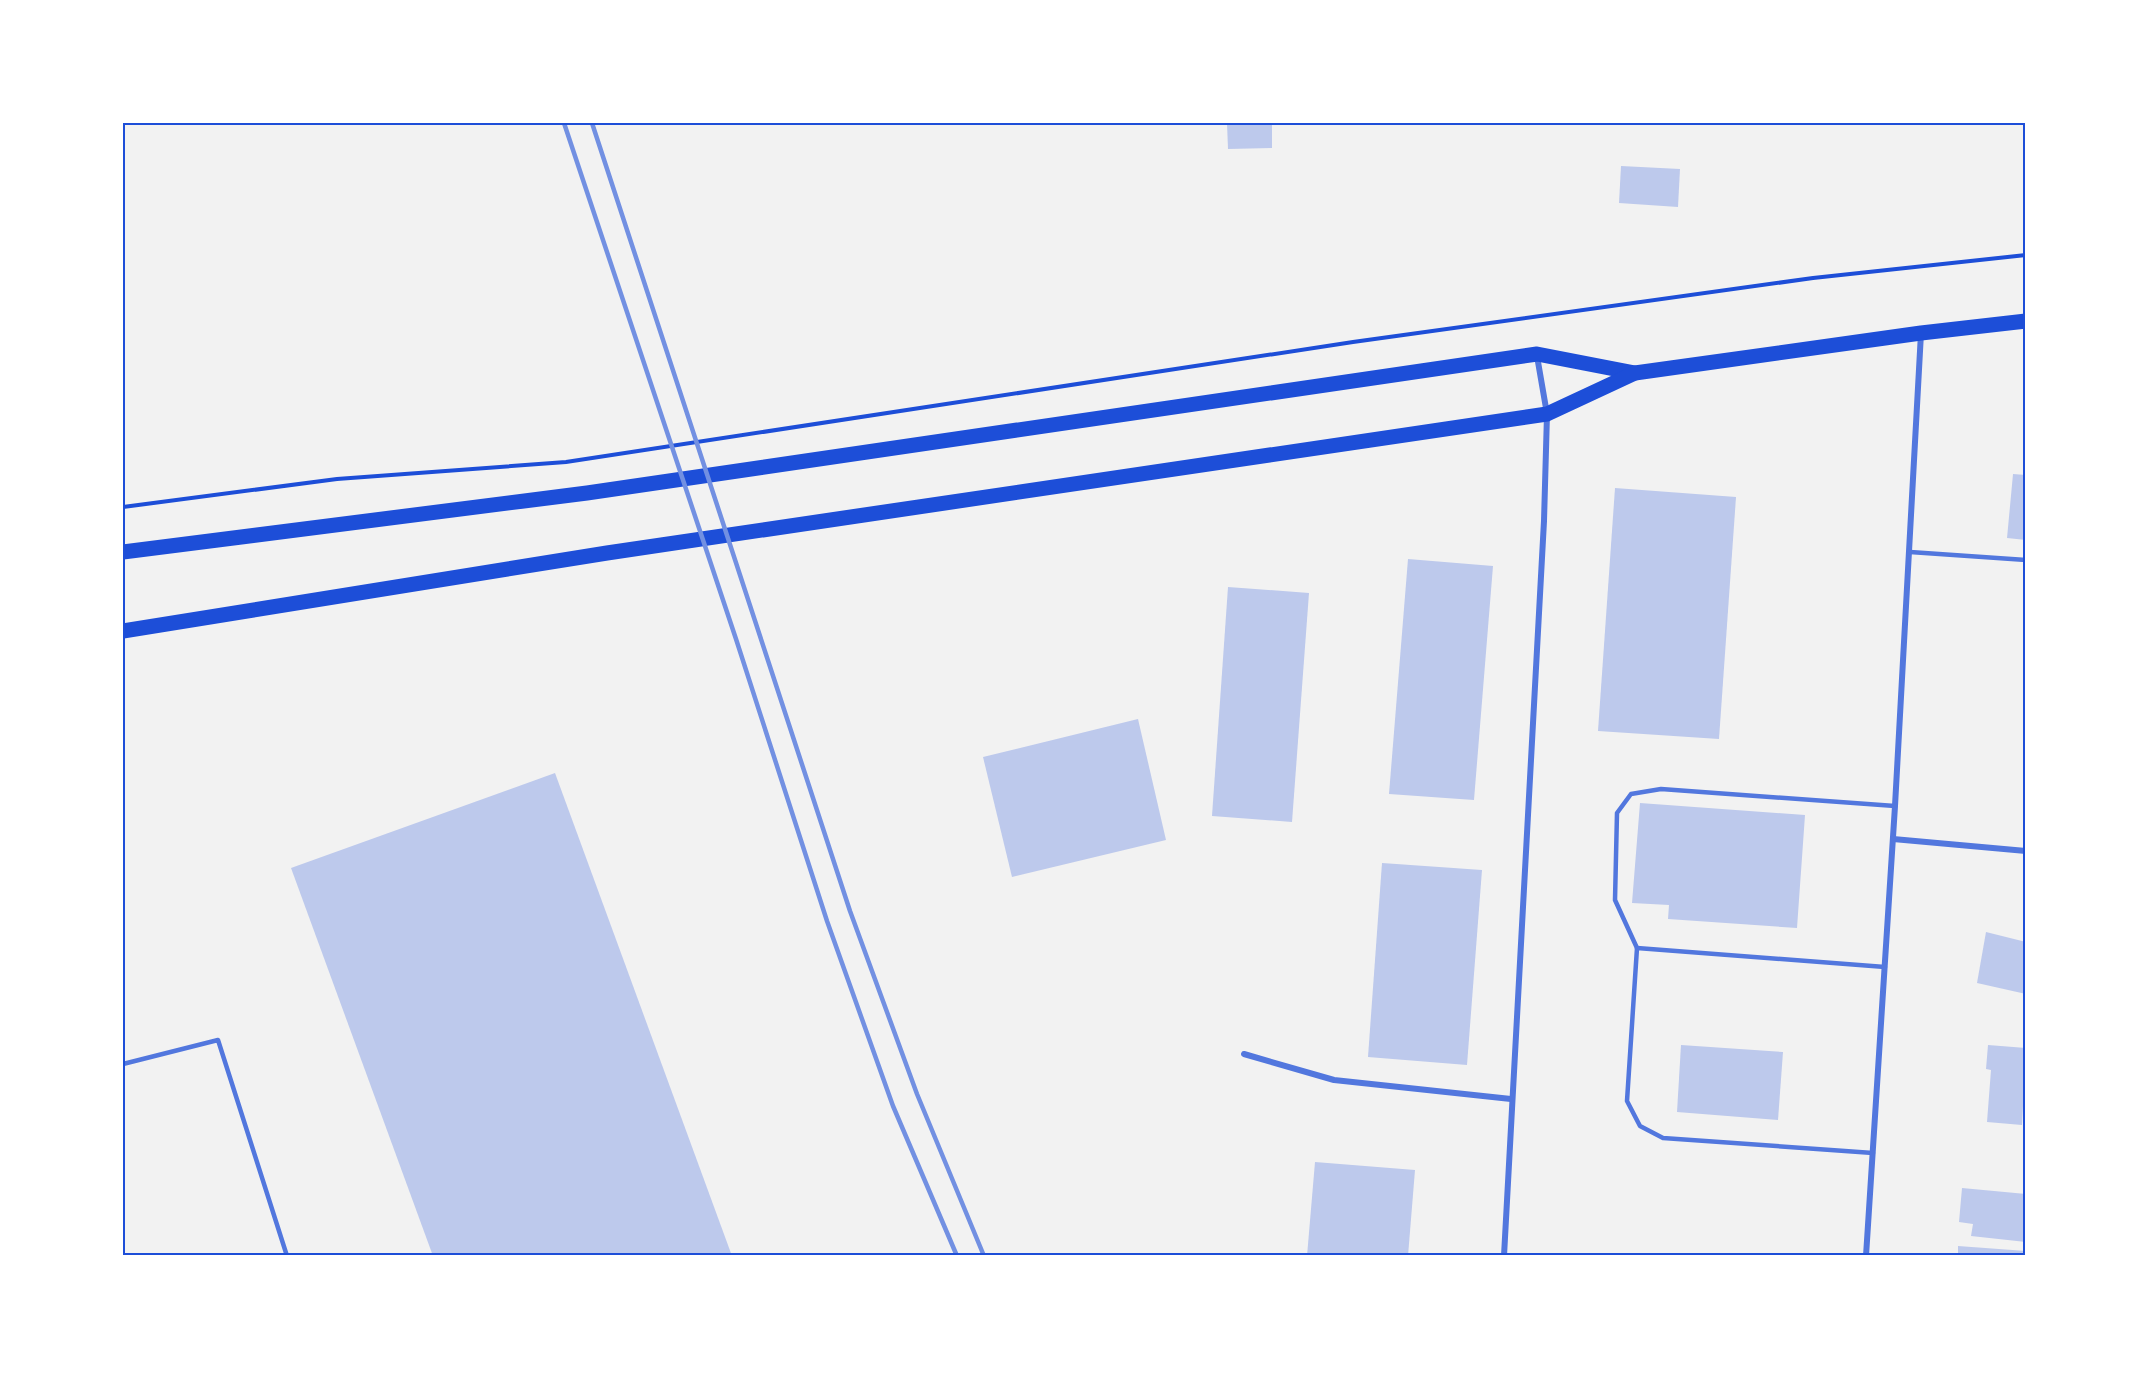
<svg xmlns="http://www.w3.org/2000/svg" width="2149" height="1379" font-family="'DM Sans',sans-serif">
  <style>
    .building { fill: #bdc9ec }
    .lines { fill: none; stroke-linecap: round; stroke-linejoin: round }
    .path { stroke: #1d4ed8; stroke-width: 4 }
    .service { stroke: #5277de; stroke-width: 4.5 }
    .minor { stroke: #5277de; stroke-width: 6 }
    .primary { stroke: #1d4ed8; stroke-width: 15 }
    .rail { stroke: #7290e2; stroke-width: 4.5 }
    .neatline { fill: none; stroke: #1d4ed8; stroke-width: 2 }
  </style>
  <rect width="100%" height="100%" fill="#f2f2f2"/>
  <g class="building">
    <polygon points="1227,123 1272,123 1272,148 1228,149"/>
    <polygon points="1621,166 1680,169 1678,207 1619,203"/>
    <polygon points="2013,474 2026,475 2026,540 2007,538"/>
    <polygon points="1615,488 1736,497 1719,739 1598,731"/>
    <polygon points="1408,559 1493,566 1474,800 1389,794"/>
    <polygon points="1228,587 1309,593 1292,822 1212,816"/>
    <polygon points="1138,719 1166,840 1012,877 983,757"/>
    <polygon points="555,773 732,1256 433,1256 291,868"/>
    <polygon points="1640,803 1805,815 1797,928 1668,919 1669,905 1632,903"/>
    <polygon points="1382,863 1482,870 1467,1065 1368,1057"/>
    <polygon points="1986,932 2026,942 2026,994 1977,983"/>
    <polygon points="1681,1045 1783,1052 1778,1120 1677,1112"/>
    <polygon points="1988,1045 2026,1048 2022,1125 1987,1122 1991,1070 1986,1069"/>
    <polygon points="1315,1162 1415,1170 1408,1256 1307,1256"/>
    <polygon points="1962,1188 2026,1194 2026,1242 1971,1236 1973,1224 1959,1222"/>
    <polygon points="1958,1246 2026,1251 2026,1256 1958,1256"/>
  </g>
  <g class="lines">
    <polyline class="path" points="123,507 337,479 566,462 1353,342 1813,278 2026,255"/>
    <g class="service">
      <polyline points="1910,552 2026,560"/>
      <polyline points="1637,948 1615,900 1617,813 1631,794 1661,789 1895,806"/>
      <polyline points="123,1064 218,1040 287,1256"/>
      <polyline points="1873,1153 1663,1138 1640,1126 1627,1101 1637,948 1885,967"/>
    </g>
    <g class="minor">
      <polyline points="1893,839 2026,851"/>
      <polyline points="1244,1054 1334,1080 1511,1099"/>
      <polyline points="1504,1256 1544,521 1547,414 1537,356"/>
      <polyline points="1866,1256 1895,806 1921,333"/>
    </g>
    <g class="primary">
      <polyline points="123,552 587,493 1537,354 1635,373"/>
      <polyline points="123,631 607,553 1547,414 1635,373 1921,333 2026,321"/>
    </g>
    <g class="rail">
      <polyline points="564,123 736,639 827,921 893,1106 957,1256"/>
      <polyline points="592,123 850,911 917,1094 984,1256"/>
    </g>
  </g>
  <rect width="2149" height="1379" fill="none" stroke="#ffffff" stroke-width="249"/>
  <rect x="124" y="124" width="1900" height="1130" class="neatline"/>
</svg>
